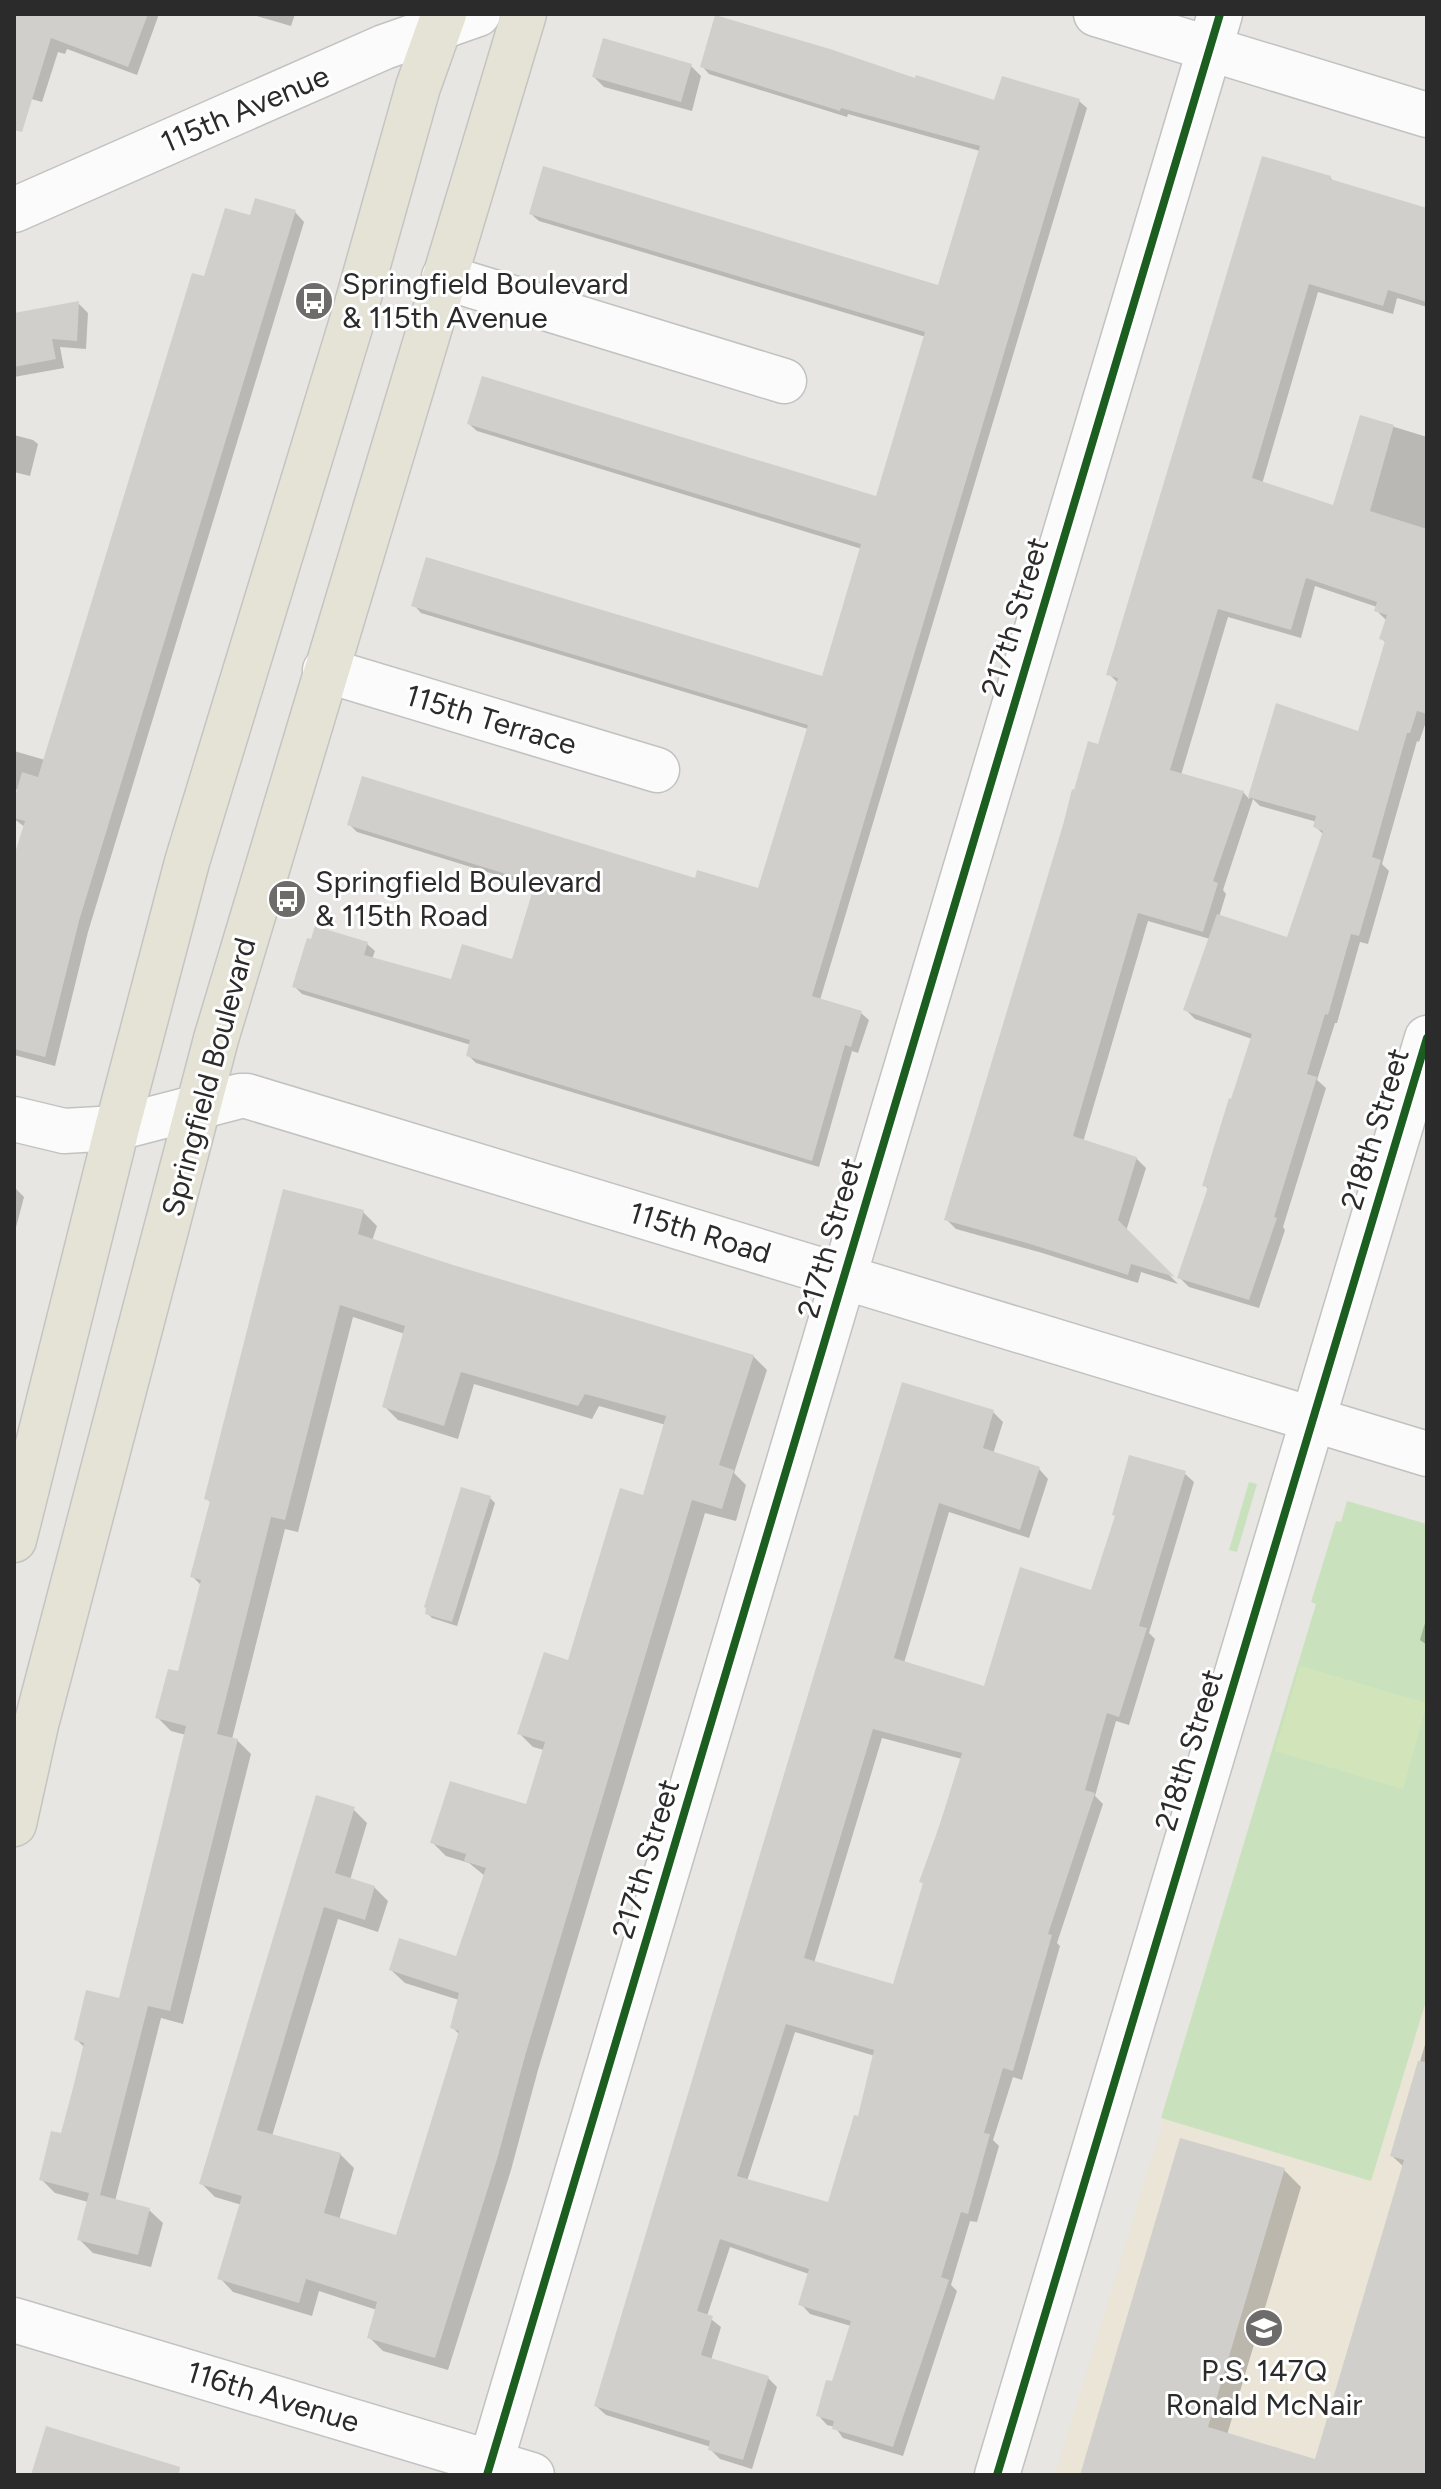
<svg xmlns="http://www.w3.org/2000/svg" width="1441" height="2489" font-family="Figtree,sans-serif">
  <style>
    .education { fill: #eae5d7 }
    .green { fill: #c9e2bd }
    .pitch { fill: #d2e5ba }
    .shadow { fill: #0003; fill-rule: evenodd }
    .building { fill: #d1cfcc; fill-rule: evenodd }
    .lines { fill: none; stroke-linecap: round; stroke-linejoin: round }
    .minor-casing { stroke: #c2c2c1; stroke-width: 47 }
    .secondary-casing { stroke: #c2c2c1; stroke-width: 47 }
    .primary-casing { stroke: #c5c4c2; stroke-width: 47 }
    .minor { stroke: #fcfbfb; stroke-width: 44 }
    .secondary { stroke: #fcfbfb; stroke-width: 44 }
    .primary { stroke: #e5e3d5; stroke-width: 44 }
    .cycleway-casing { stroke: #fff; stroke-width: 13 }
    .cycleway { stroke: #1b5e20; stroke-width: 8 }
    .labels { text-anchor: middle; stroke-width: 6; stroke-linejoin: round; paint-order: stroke }
    .street-label { font-size: 30px; fill: #2b2b2b; stroke: #fff }
    .poi-label { font-size: 30px; fill: #2b2b2b; stroke: #fff; text-anchor: start }
  </style>
  <rect width="100%" height="100%" fill="#e8e6e2"/>
  <polygon class="education" points="1427,1993 1427,2475 1055,2475 1164,2119"/>
  <g class="green">
    <polygon points="1249,1482 1257,1484 1237,1552 1229,1550"/>
    <polygon points="1347,1501 1427,1524 1427,1998 1371,2181 1161,2118 1316,1604 1311,1602 1336,1521 1341,1522"/>
  </g>
  <polygon class="pitch" points="1300,1666 1427,1703 1403,1789 1275,1751"/>
  <g class="shadow">
    <polygon points="14,14 159,14 137,75 67,49 65,54 58,52 42,102 14,94"/>
    <polygon points="250,14 295,14 291,26"/>
    <polygon points="691,66 701,76 692,111 604,87 594,77"/>
    <polygon points="702,66 916,81 996,102 1079,101 1087,108 820,1000 861,1013 869,1020 858,1053 852,1051 819,1167 476,1063 468,1055 471,1045 302,994 294,986 367,944 375,951 372,959 452,981 513,961 536,887 357,832 349,824 760,891 808,729 421,613 414,605 823,678 862,549 477,431 469,424 877,499 926,337 539,221 531,214 940,288 980,151 848,114 847,117 709,74"/>
    <path d="M1330,177L1334,182L1425,210L1427,206V307L1397,298L1393,314L1318,292L1262,484L1334,508L1362,417L1427,437V719L1419,742L1417,741L1382,864L1389,871L1368,944L1360,942L1337,1023H1335L1317,1080L1326,1088L1283,1227L1285,1230L1259,1308L1189,1287L1180,1278L1209,1190L1205,1185L1252,1039L1195,1019L1186,1010L1210,939L1148,921L1083,1142L1136,1158L1146,1168L1126,1231L1178,1284L1141,1272L1138,1283L1039,1252L956,1229L946,1219L1075,792L1099,746L1119,684L1109,674ZM1315,586L1377,607L1376,610L1387,621L1381,638L1386,643L1359,733L1277,706L1249,799L1243,792L1181,775L1228,617L1301,638ZM1253,799L1260,806L1317,822L1315,826L1324,835L1288,940L1219,917L1226,894L1223,890Z"/>
    <polygon points="295,212 304,222 88,932 55,1066 14,1055 14,862 25,827 14,819 14,807 19,790 14,789 14,751 45,760 205,279 252,218"/>
    <polygon points="79,304 88,313 86,349 60,347 64,368 14,377 14,315"/>
    <polygon points="14,435 33,440 38,444 30,476 14,472"/>
    <polygon points="14,1187 24,1197 14,1235"/>
    <polygon points="363,1212 377,1226 372,1241 753,1356 767,1370 734,1473 746,1485 736,1521 705,1513 538,2070 511,2170 448,2370 383,2351 369,2337 377,2310 319,2291 312,2316 233,2292 220,2278 242,2205 215,2197 201,2183 353,1809 367,1823 350,1880 374,1887 388,1901 378,1932 338,1919 272,2136 340,2154 354,2168 339,2220 398,2238 460,2035 452,2027 459,2000 405,1983 391,1970 458,1958 485,1876 469,1863 446,1856 432,1842 527,1806 544,1750 533,1747 520,1734 569,1662 644,1498 666,1425 599,1406 592,1419 474,1384 458,1439 398,1420 384,1406 405,1334 353,1317 298,1532 285,1529 232,1739 237,1740 251,1754 183,2024 161,2018 115,2201 149,2210 163,2223 151,2267 93,2253 79,2239 88,2202 55,2193 41,2179 63,2136 85,2048 76,2039 120,2000 186,1735 171,1731 157,1717 180,1673 202,1586 193,1577 211,1503 207,1499"/>
    <path d="M903,1385L993,1412L1003,1422L993,1454L1039,1469L1048,1479L1029,1538L949,1512L904,1663L985,1689L1093,1593L1184,1473L1194,1482L1149,1633L1155,1639L1129,1725L1116,1721L1095,1796L1103,1804L1057,1943L1060,1946L1022,2080L1013,2077L993,2140L999,2146L977,2222L970,2221L951,2285L957,2291L903,2456L843,2438L835,2427L827,2425L818,2415L833,2384L851,2326L810,2314L801,2304L809,2274L730,2247L707,2316L721,2327L711,2360L768,2378L777,2387L752,2469L720,2459L710,2449L711,2447L606,2415L596,2406ZM882,1738L962,1759L921,1881L924,1885L894,1986L814,1963ZM795,2032L875,2056L860,2119L830,2205L747,2181Z"/>
    <polygon points="462,1490 490,1498 495,1503 457,1626 432,1618 427,1613"/>
    <polygon points="1427,1616 1427,1645 1420,1640"/>
    <polygon points="1427,2038 1427,2475 1082,2475 1284,2170 1301,2187 1227,2435 1316,2462 1404,2167 1392,2156"/>
  </g>
  <g class="building">
    <polygon points="14,14 148,14 128,67 51,38 22,132 14,130"/>
    <polygon points="715,15 830,49 915,78 916,75 994,100 1002,76 1080,99 812,996 862,1011 851,1047 845,1045 812,1161 466,1056 470,1040 292,987 307,938 311,939 315,926 368,942 364,955 451,979 462,944 512,959 535,883 347,825 362,776 695,878 697,870 758,888 808,725 411,606 426,557 822,676 861,544 467,424 482,376 876,496 925,332 529,214 543,166 938,285 980,146 841,108 840,111 700,67"/>
    <polygon points="603,38 692,64 681,102 592,77"/>
    <polygon points="1262,156 1331,176 1330,179 1427,208 1427,302 1388,290 1383,306 1309,284 1252,478 1333,505 1360,415 1394,425 1370,511 1427,529 1427,714 1417,711 1410,733 1407,733 1372,857 1381,860 1359,936 1351,934 1328,1015 1325,1014 1307,1074 1317,1077 1274,1217 1277,1218 1249,1300 1177,1278 1208,1187 1202,1186 1229,1098 1231,1099 1252,1034 1183,1010 1217,914 1287,937 1323,831 1313,827 1316,816 1248,797 1276,703 1358,731 1385,641 1379,639 1387,615 1374,611 1377,602 1306,578 1291,630 1218,609 1170,770 1244,791 1213,881 1218,883 1203,932 1138,913 1073,1136 1137,1157 1118,1220 1175,1277 1131,1264 1128,1275 1027,1243 944,1220 1063,825 1072,789 1074,790 1088,741 1098,744 1118,678 1106,675"/>
    <polygon points="255,198 296,210 79,921 45,1057 14,1049 14,856 25,821 14,818 14,800 22,772 38,777 192,273 204,276 225,208 250,215"/>
    <polygon points="79,301 77,341 52,339 56,359 14,367 14,313"/>
    <polygon points="283,1189 364,1210 358,1234 453,1265 754,1355 719,1465 734,1470 722,1509 692,1500 525,2056 498,2156 435,2358 367,2338 377,2302 306,2279 299,2303 217,2279 242,2196 199,2184 316,1795 355,1807 335,1873 375,1886 365,1920 324,1907 257,2130 341,2153 324,2213 396,2235 459,2031 450,2028 459,1993 389,1970 399,1938 456,1956 486,1868 464,1861 466,1854 430,1843 450,1781 526,1804 545,1742 517,1734 544,1652 568,1660 620,1488 643,1495 666,1416 585,1394 578,1406 461,1372 444,1426 382,1407 405,1326 340,1305 285,1520 271,1517 217,1734 238,1739 170,2011 148,2006 100,2195 150,2208 138,2255 77,2240 89,2193 39,2180 51,2131 61,2133 73,2088 84,2043 74,2040 86,1990 119,1998 164,1817 186,1726 155,1718 168,1669 178,1671 201,1580 190,1577 210,1501 204,1499"/>
    <path d="M902,1382L994,1410L983,1448L1040,1467L1020,1530L939,1503L894,1658L984,1686L1020,1567L1091,1590L1115,1516L1112,1515L1129,1455L1186,1471L1139,1626L1147,1628L1119,1717L1107,1713L1085,1790L1095,1793L1048,1934L1052,1935L1013,2071L1003,2068L984,2133L990,2134L968,2214L961,2212L941,2277L949,2280L893,2447L832,2429L834,2421L816,2416L826,2380L832,2381L851,2321L798,2305L809,2269L720,2239L697,2311L713,2316L701,2355L769,2376L743,2460L708,2450L710,2441L594,2406ZM873,1729L962,1753L940,1824L919,1882L923,1883L893,1984L804,1958ZM786,2024L874,2050L858,2116L854,2115L828,2202L737,2176Z"/>
    <polygon points="461,1487 491,1496 452,1622 425,1614 426,1608 424,1607"/>
    <polygon points="1418,2061 1427,2062 1427,2475 1080,2475 1180,2138 1285,2168 1208,2427 1315,2459 1404,2160 1390,2156"/>
    <polygon points="46,2426 180,2467 179,2475 31,2475"/>
  </g>
  <g class="lines">
    <g class="minor-casing">
      <g id="minor">
        <polyline points="14,210 384,47 478,14"/>
        <polyline points="444,277 784,381"/>
        <polyline points="325,670 657,770"/>
        <polyline points="14,1119 64,1131 117,1128 240,1096 247,1096 1427,1454"/>
        <polyline points="14,2320 532,2475"/>
        <polyline points="487,2475 1220,14"/>
        <polyline points="997,2475 1427,1038"/>
      </g>
    </g>
    <g class="secondary-casing">
      <polyline id="secondary" points="1096,14 1427,115"/>
    </g>
    <g class="primary-casing">
      <g id="primary">
        <polyline points="14,1540 117,1128 187,862 355,311 418,87 444,14"/>
        <polyline points="14,1824 36,1725 216,1039 524,14"/>
      </g>
    </g>
    <use href="#minor" class="minor"/>
    <use href="#secondary" class="secondary"/>
    <use href="#primary" class="primary"/>
    <g class="cycleway-casing">
      <g id="cycleway">
        <polyline points="487,2475 1220,14"/>
        <polyline points="997,2475 1427,1038"/>
      </g>
    </g>
    <use href="#cycleway" class="cycleway"/>
  </g>
  <defs>
    <g id="bus-disc" transform="scale(2)"><circle r="9.5" fill="#6d6c6b" stroke="#fff"/><path d="M-5-6H5V4H4V6H2V4H-2V6H-4V4H-5ZM-3.5-4V0h7V-4ZM-3.5 1.2v1.5H-2V1.2ZM2 1.2v1.5H3.5V1.2Z" fill="#fff"/></g>
    <g id="school-disc" transform="scale(2)"><circle r="9.5" fill="#6d6c6b" stroke="#fff"/><path d="M0-5L7-2L0 1L-7-2ZM-4 1L0 2.5L4 1V4Q0 6-4 4Z" fill="#fff"/></g>
  </defs>
  <g fill-rule="evenodd">
    <use href="#bus-disc" x="314" y="301"/>
    <use href="#bus-disc" x="287" y="899"/>
    <use href="#school-disc" x="1264" y="2328"/>
  </g>
  <g class="labels">
    <g class="street-label">
      <text transform="translate(245 109) rotate(-23)" y="10">115th Avenue</text>
      <text transform="translate(1015 617) rotate(-73)" y="10">217th Street</text>
      <text transform="translate(491 720) rotate(17)" y="10">115th Terrace</text>
      <text transform="translate(209 1077) rotate(-75)" y="10">Springfield Boulevard</text>
      <text transform="translate(1375 1129) rotate(-73)" y="10">218th Street</text>
      <text transform="translate(700 1233) rotate(17)" y="10">115th Road</text>
      <text transform="translate(830 1238) rotate(-74)" y="10">217th Street</text>
      <text transform="translate(1189 1750) rotate(-73)" y="10">218th Street</text>
      <text transform="translate(646 1859) rotate(-73)" y="10">217th Street</text>
      <text transform="translate(273 2397) rotate(17)" y="10">116th Avenue</text>
    </g>
    <g class="poi-label">
      <text x="342" y="294">Springfield Boulevard<tspan x="342" dy="34">&amp; 115th Avenue</tspan></text>
      <text x="315" y="892">Springfield Boulevard<tspan x="315" dy="34">&amp; 115th Road</tspan></text>
      <text x="1264" y="2381" text-anchor="middle">P.S. 147Q<tspan x="1264" dy="34">Ronald McNair</tspan></text>
    </g>
  </g>
  <rect width="1441" height="2489" fill="none" stroke="#2b2b2b" stroke-width="32"/>
</svg>
